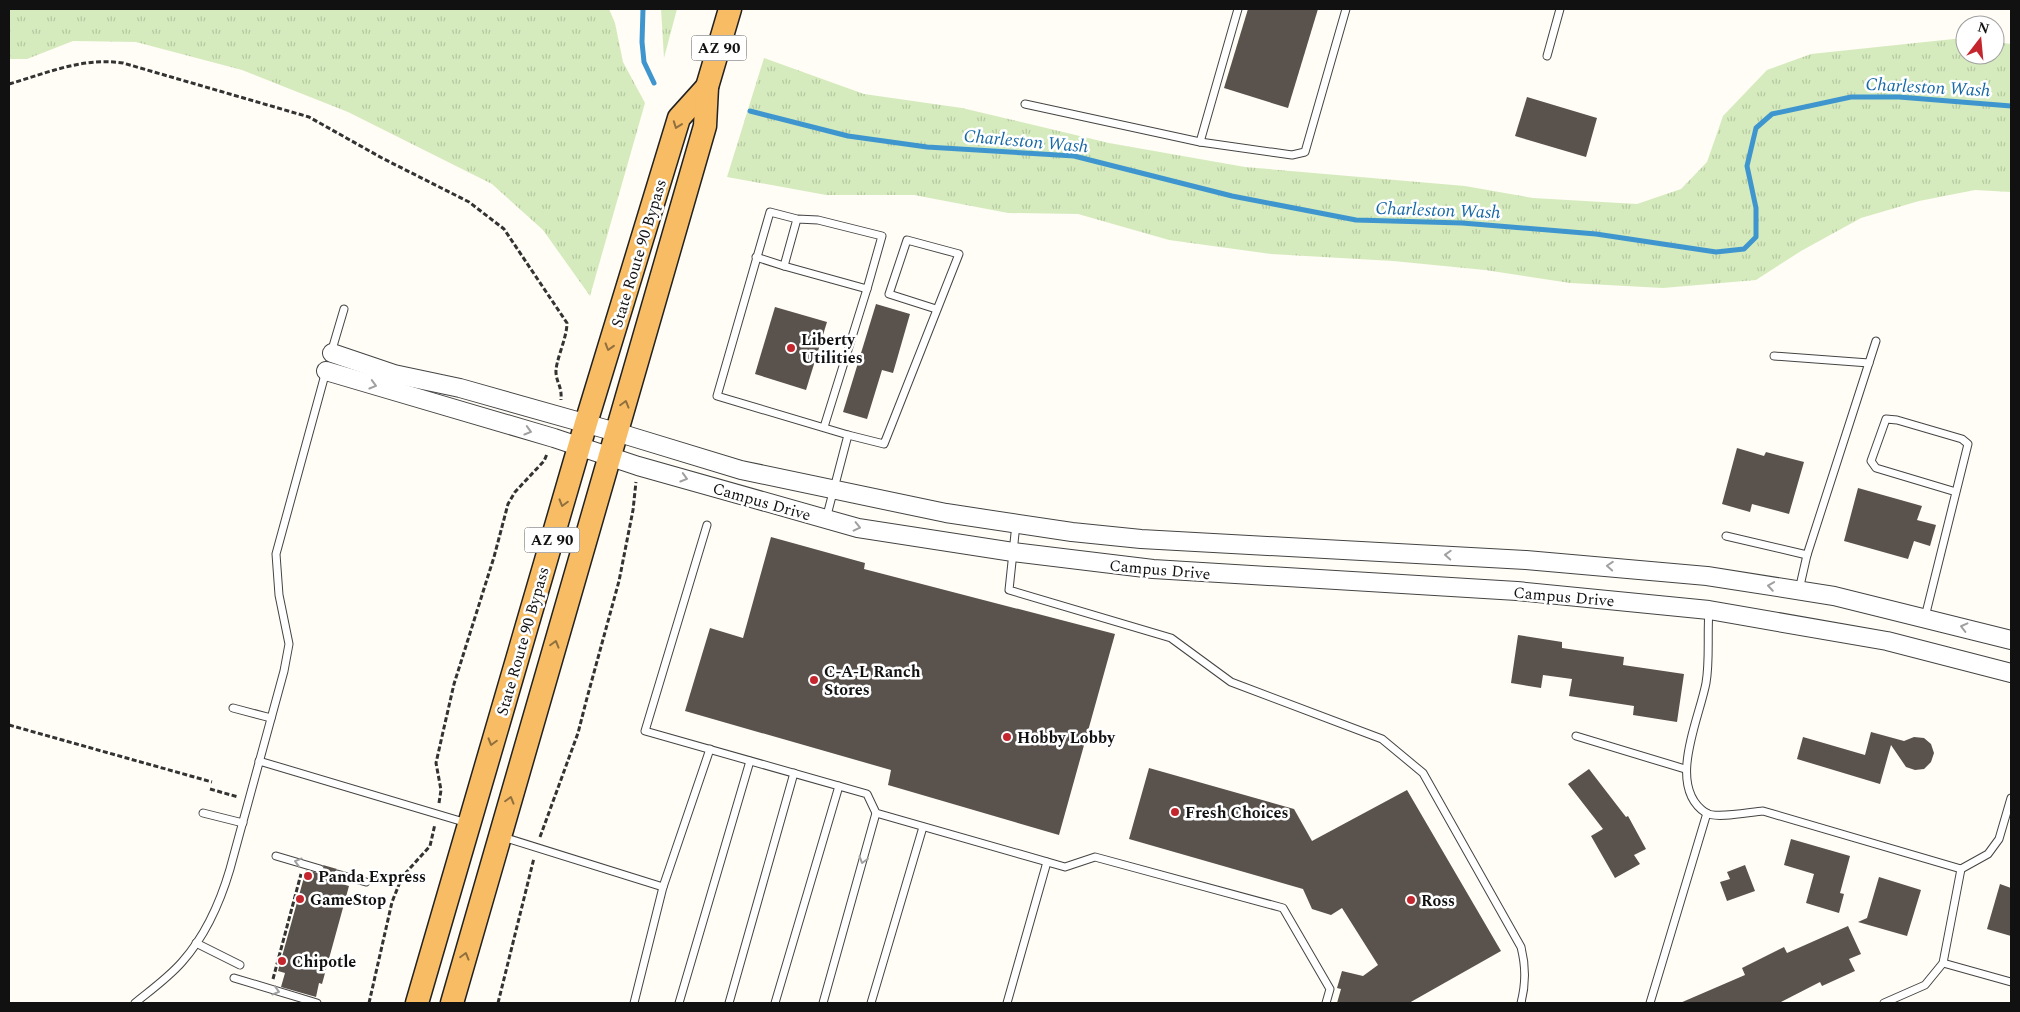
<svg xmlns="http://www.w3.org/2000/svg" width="2020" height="1012" font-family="Spectral,serif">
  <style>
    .grass { fill: url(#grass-tufts) }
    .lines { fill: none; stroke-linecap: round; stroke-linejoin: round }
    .stream { stroke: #3f96cf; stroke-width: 5 }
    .building { fill: #5a524d }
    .service-casing { stroke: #444; stroke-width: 9 }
    .tertiary-casing { stroke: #444; stroke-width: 20 }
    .trunk-casing { stroke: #222; stroke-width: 25 }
    .path { stroke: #333; stroke-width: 3; stroke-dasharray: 5 2.5; stroke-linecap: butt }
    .service { stroke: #fff; stroke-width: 7 }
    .tertiary { stroke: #fff; stroke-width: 18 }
    .trunk { stroke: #f7bc64; stroke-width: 22 }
    .oneway { stroke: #906f3f }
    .oneway2 { stroke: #a0a0a0 }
    .poi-dot { fill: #c4262e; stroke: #fff; stroke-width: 2 }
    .labels { text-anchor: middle; stroke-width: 5; stroke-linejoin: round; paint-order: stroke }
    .shield { fill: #fff; stroke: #585858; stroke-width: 1 }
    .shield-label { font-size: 15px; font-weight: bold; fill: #111 }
    .street-label { font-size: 16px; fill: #111; stroke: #fff }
    .poi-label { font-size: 16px; font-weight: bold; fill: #111; stroke: #fff; text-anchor: start }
    .water-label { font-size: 18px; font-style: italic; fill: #1768a6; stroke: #fff }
  </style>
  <defs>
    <pattern id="grass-tufts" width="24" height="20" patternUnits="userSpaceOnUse" patternTransform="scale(1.25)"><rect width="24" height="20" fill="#d5ebbd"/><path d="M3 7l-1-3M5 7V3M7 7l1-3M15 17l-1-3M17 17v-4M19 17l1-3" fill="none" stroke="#b6c8a1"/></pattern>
  </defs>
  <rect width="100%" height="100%" fill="#fffdf5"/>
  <g class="grass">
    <polygon points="9,9 609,9 615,23 623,62 645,103 590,296 543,230 492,184 348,112 242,70 136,42 73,41 27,59 9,59"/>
    <polygon points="661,9 677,9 664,58"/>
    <polygon points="1963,38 1965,38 1965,55 1995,55 1995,42 2011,44 2011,192 1975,190 1919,201 1861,218 1801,251 1756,280 1663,288 1570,283 1485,270 1393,261 1271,254 1169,240 1078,214 1008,213 914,195 826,195 727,177 764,58 864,94 962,108 1109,143 1245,167 1465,186 1533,198 1637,204 1681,189 1707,162 1723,116 1767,70 1811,54"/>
  </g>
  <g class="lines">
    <g class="stream">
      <polyline points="643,9 642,42 644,62 654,83"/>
      <polyline points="750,111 848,136 927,147 1074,156 1232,196 1356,220 1462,223 1596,234 1716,252 1744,249 1756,237 1756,208 1747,166 1756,128 1772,114 1851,97 1899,97 2011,106"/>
    </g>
  </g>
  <g class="building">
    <polygon points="1248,9 1318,9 1288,108 1224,88"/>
    <polygon points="1527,97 1597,118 1586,157 1515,136"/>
    <polygon points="876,304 910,314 893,373 882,370 867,419 843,412"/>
    <polygon points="775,307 827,322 806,390 755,374"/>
    <polygon points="1737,448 1764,456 1766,452 1804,462 1789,514 1752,504 1750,512 1722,504"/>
    <polygon points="1858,488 1922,506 1917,520 1936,525 1930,546 1914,541 1908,559 1844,541"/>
    <polygon points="771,537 865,563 864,569 1115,634 1059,835 888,785 891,770 685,711 710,628 743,638"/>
    <polygon points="1518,635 1562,642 1562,648 1624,657 1623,665 1684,674 1677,722 1633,715 1634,706 1569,696 1572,679 1543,675 1541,688 1511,683"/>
    <polygon points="1871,732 1904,741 1914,737 1924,738 1931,744 1934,753 1931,762 1924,769 1915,770 1906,767 1891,745 1880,784 1797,759 1803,737 1865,755"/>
    <polygon points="1149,768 1294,809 1312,841 1407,790 1501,951 1409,1003 1337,1003 1341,989 1337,988 1342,971 1363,976 1378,965 1342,908 1331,915 1312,909 1303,889 1129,839"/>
    <polygon points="1589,769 1626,817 1628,816 1646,849 1634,855 1640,864 1615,878 1591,836 1603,829 1568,784"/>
    <polygon points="1791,839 1850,856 1840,893 1844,894 1839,913 1806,903 1814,874 1784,865"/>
    <polygon points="323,865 337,869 332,873 335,882 349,886 322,984 319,983 316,997 281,987 285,973 278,971 306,870 322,874 325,870"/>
    <polygon points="1745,865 1755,891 1727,901 1720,882 1730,879 1727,872"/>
    <polygon points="1879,877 1921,890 1907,936 1858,922 1867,918"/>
    <polygon points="2000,884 2011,888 2011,936 1987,929"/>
    <polygon points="1848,926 1861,954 1849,959 1855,971 1822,986 1820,982 1779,1003 1680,1003 1745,975 1742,968 1784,947 1787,953"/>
  </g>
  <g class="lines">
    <g class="service-casing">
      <g id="service">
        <polyline points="1547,56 1560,9"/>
        <polyline points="1025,104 1200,142 1292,155 1305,152 1346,9"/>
        <polyline points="1200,142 1238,9"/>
        <polyline points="797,219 818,220 882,236 867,289 784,266 797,219 770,212 717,396 848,435 826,519"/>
        <polyline points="756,257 784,266"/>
        <polyline points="331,353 344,309"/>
        <polyline points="1774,356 1869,363"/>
        <polyline points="824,427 867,289"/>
        <polyline points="848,435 884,444 959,254 907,240 889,294 936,309"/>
        <path d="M1016,524L1009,590L1171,638L1231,682L1382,739L1423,773L1521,947C1526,967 1526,983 1521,1003"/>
        <polyline points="707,525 645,731 867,794 876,813 1065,867 1095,857 1283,908 1330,989 1326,1003"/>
        <polyline points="1726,536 1807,555"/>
        <polyline points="1799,590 1807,555 1876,341"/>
        <path d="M1709,610C1707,634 1710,660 1706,683C1699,720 1666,787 1706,813C1716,819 1750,812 1763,811L1961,869L1988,854L1999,839L2011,798"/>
        <polyline points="1925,617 1968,444 1962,439 1897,420 1886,419 1871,461 1876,468 1956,492"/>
        <polyline points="233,708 271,718"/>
        <polyline points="1576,736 1685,769"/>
        <polyline points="259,761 467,823"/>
        <polyline points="203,813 243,823"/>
        <polyline points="503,837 663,887"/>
        <polyline points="276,856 320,869"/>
        <polyline points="337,874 366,882"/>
        <polyline points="196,943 240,965"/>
        <polyline points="1943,963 2011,982"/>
        <polyline points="234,978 317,1003"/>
        <path d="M135,1003C151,990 169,977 182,962C206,935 220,903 230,869L284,671L289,644L279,595L276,554L326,371"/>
        <polyline points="634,1003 663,887 710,749"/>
        <polyline points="679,1003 750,761"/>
        <polyline points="729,1003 794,773"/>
        <polyline points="775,1003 839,786"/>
        <polyline points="823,1003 876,813"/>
        <polyline points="871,1003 923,827"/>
        <polyline points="1007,1003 1047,862"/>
        <polyline points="1650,1003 1707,813"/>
        <polyline points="1884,1003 1925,985 1943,963 1961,869"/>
      </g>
    </g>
    <g class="tertiary-casing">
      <g id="tertiary">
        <polyline points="332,353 394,374 460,388 616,432 741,470 946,513 1072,532 1141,539 1526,560 1707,576 1834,596 2011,640"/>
        <polyline points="326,371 554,438 638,466 858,528 1013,552 1153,569 1517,591 1709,610 1887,641 2011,673"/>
      </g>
    </g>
    <g class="trunk-casing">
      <g id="trunk">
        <polyline points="417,1003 586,423 679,118 707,87"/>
        <polyline points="452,1003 705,126 707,87 730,9"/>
      </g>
    </g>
    <g class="path">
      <path d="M9,84C47,73 83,57 123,63L309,117L382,158L469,202L504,229L567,323C567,338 555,362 556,373C557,384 562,386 561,400"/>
      <polyline points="9,725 212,782"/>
      <polyline points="210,789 238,797"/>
      <polyline points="439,803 441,790 436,763 443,732 454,684 494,557 508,504 515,492 544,461 547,454"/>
      <polyline points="540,837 578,733 587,698 619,581 633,510 636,482"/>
      <polyline points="273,979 301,874"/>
      <polyline points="369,1003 392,902 402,877 430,846 435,824"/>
      <polyline points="498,1003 534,858"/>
    </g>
    <use href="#service" class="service"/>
    <use href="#tertiary" class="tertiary"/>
    <use href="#trunk" class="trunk"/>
  </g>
  <defs><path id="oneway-chevron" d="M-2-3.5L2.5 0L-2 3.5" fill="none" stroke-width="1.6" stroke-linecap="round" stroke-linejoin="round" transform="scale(1.25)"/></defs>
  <g class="oneway">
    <use href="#oneway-chevron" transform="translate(677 125) rotate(110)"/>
    <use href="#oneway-chevron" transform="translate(609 347) rotate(107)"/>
    <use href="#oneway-chevron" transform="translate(625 404) rotate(-74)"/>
    <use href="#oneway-chevron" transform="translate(563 503) rotate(106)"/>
    <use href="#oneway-chevron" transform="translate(555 644) rotate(-74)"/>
    <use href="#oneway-chevron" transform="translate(492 742) rotate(106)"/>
    <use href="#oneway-chevron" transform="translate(510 800) rotate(-74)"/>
    <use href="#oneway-chevron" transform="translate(465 956) rotate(-74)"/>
  </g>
  <g class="oneway2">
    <use href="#oneway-chevron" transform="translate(373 385) rotate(16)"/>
    <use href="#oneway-chevron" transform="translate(528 431) rotate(16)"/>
    <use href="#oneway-chevron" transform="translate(684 478) rotate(16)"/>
    <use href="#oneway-chevron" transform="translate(857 527) rotate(13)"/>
    <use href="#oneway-chevron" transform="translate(1448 555) rotate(-177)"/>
    <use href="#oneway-chevron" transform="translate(1610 566) rotate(-176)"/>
    <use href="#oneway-chevron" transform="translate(1771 586) rotate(-171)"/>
    <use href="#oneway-chevron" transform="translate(1964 627) rotate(-166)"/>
    <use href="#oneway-chevron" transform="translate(863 860) rotate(106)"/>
    <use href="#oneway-chevron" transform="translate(298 862) rotate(-164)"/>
    <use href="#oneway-chevron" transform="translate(276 991) rotate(17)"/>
  </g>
  <g class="poi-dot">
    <circle cx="791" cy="348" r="5"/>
    <circle cx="814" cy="680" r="5"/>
    <circle cx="1007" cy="737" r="5"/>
    <circle cx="1175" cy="812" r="5"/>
    <circle cx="308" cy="876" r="5"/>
    <circle cx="300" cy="899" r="5"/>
    <circle cx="1411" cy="900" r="5"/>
    <circle cx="282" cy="961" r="5"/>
  </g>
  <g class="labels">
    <g class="shield">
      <rect x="691.5" y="35.5" width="55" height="25" rx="4"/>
      <rect x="524.5" y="527.5" width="55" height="25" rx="4"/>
    </g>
    <g class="shield-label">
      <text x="719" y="53">AZ 90</text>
      <text x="552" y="545">AZ 90</text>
    </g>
    <g class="street-label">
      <text transform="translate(638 253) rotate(-73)" y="6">State Route 90 Bypass</text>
      <text transform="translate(762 501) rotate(16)" y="6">Campus Drive</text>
      <text transform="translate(1160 569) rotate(5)" y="6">Campus Drive</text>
      <text transform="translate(1564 596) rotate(5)" y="6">Campus Drive</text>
      <text transform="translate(522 641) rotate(-74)" y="6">State Route 90 Bypass</text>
    </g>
    <g class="poi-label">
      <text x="801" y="345">Liberty<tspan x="801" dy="18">Utilities</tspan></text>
      <text x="824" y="677">C-A-L Ranch<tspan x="824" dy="18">Stores</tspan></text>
      <text x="1017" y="743">Hobby Lobby</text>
      <text x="1185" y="818">Fresh Choices</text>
      <text x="318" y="882">Panda Express</text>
      <text x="310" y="905">GameStop</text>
      <text x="1421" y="906">Ross</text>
      <text x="292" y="967">Chipotle</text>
    </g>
    <g class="water-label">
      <text transform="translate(1928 87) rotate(3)" y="6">Charleston Wash</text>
      <text transform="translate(1026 141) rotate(5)" y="6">Charleston Wash</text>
      <text transform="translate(1438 210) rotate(2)" y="6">Charleston Wash</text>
    </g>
  </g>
  <rect width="2020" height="1012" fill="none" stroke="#111111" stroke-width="20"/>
  <g transform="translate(1980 40) rotate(16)"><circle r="24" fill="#ffffff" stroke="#a0a0a0"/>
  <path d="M0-4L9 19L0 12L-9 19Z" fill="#c4262e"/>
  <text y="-8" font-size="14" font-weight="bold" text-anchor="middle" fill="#111111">N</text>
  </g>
</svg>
